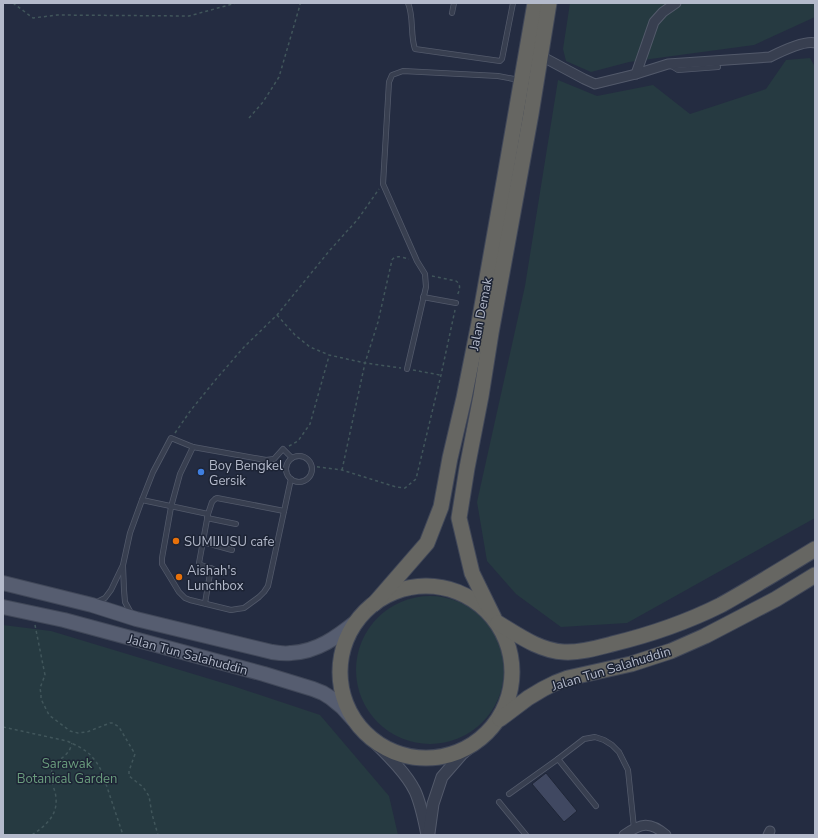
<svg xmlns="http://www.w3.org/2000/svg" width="818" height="838" font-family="'Nunito Sans',sans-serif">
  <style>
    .green { fill: #263a41 }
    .building { fill: #404861; stroke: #1f2637 }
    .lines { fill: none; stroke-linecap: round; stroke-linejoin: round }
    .service-casing { stroke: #535a6b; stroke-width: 6 }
    .minor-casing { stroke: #535a6b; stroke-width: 11 }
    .tertiary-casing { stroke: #535a6b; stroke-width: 13 }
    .primary-casing { stroke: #414859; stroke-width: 16 }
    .trunk-casing { stroke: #404758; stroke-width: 17 }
    .path { stroke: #41565b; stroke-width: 1.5; stroke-dasharray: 3 3; stroke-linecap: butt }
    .service { stroke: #383f50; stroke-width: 4.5 }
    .minor { stroke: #383f50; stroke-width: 9 }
    .tertiary { stroke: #383f50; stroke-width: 11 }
    .primary { stroke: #565d70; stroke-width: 14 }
    .trunk { stroke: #666662; stroke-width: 15 }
    .shop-dot { fill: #3f7fe0; stroke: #1d2435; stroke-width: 1.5 }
    .food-dot { fill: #e8710a; stroke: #1d2435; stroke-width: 1.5 }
    .labels { text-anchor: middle; stroke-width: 3; stroke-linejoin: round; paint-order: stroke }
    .street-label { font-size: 13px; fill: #b4bacb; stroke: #1d2435 }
    .poi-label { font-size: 13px; fill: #b4bacb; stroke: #1d2435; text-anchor: start }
    .park-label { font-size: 13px; fill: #6a9d7d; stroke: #1d2435 }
  </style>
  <rect width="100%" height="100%" fill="#242c41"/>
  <g class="green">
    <polygon points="570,3 815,3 815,17 754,45 665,57 629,62 591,72 566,61 563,49"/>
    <polygon points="810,58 815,67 815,518 627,623 561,627 516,594 487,561 477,502 525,286 558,80 597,96 653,85 690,114 766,89 786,60"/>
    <circle cx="430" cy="670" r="74"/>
    <polygon points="3,625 51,631 233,686 320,715 389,796 398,835 3,835"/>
  </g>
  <polygon class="building" points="546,773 577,811 564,822 532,784"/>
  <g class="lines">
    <g class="service-casing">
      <g id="service">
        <path d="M408,3C414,17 410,35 415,49L500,61L502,59L513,3"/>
        <polyline points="452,13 454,3"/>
        <polyline points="670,65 678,70 718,67"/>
        <polyline points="423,297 456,303"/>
        <polyline points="407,369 426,287 425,274 417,261 383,184 389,82 392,75 403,71 498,76 519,80"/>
        <polyline points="193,447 180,474 171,507 162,558 162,564 179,592 185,598 190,600 231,610 237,609 244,608 259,597 264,592 268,586 289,488 291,479"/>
        <circle cx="299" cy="469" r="13"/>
        <polyline points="142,500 208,514"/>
        <polyline points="207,518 236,524"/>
        <polyline points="203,542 232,550"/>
        <polyline points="123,566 124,590 125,602 131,613"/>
        <polyline points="224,573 201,565 199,563 208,514 212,502 215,499 217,498 284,511"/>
        <polyline points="97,602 105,598 111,590 123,565 130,533 142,500 153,472 171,438 193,447 266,460 274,459 283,449 292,458"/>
        <polyline points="205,603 211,568"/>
        <polyline points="558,759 584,739 595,737 604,740 612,745 619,752 628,770 634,828"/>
        <polyline points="509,794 558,759 596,806"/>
        <polyline points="499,802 526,835"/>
      </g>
    </g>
    <g class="minor-casing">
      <g id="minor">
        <path d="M541,56L584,79L595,84L636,74L668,64L770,57C780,52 804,40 815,43"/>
        <polyline points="636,74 654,22 663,12 676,3"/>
        <path d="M624,835C641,823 650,821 666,835"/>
        <polyline points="768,835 770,831"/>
      </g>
    </g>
    <g class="tertiary-casing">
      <g id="tertiary">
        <path d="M369,737C384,752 405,771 415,791C421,804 424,820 427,835"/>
        <polyline points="429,833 433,804 442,777 462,754 481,738"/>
      </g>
    </g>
    <g class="primary-casing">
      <g id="primary">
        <path d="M3,583L92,605L136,619L272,652C278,653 285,654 291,653C317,652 337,637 357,621"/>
        <polyline points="3,607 64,620 264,674 313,689 323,693 331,698 342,707 360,727"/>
      </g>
    </g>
    <g class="trunk-casing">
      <g id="trunk">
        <circle cx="426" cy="672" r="86"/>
        <polyline points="374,604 427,543 441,507 450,458 464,398 479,323 505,176 535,3"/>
        <polyline points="494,618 472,573 459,518 467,468 481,396 491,333 531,114 549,3"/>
        <path d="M498,623C518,635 540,651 564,652C580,653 597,648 612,644C649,635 687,622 721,605C753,587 784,568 815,549"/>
        <polyline points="500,719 528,698 543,689 555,683 568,678 631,664 671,651 705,636 776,599 815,575"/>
      </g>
    </g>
    <g class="path">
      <polyline points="13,3 33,18 57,15 189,16 236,3"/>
      <polyline points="249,118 263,102 279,77 300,5 300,3"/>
      <path d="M432,276L456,281C462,285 459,291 457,296"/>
      <polyline points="277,315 295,335 310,347 329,355 365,363 401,368"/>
      <polyline points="413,370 440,375"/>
      <polyline points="175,433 191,410 217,378 245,346 277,315 330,250 358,219 379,189"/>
      <polyline points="289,446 298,441 310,424 329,356"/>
      <polyline points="311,466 342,470 396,487 405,488 416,479 441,375 455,310"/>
      <path d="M342,470L365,363L378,322L392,260C396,254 404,258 409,259"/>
      <polyline points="35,625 45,675 40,688 41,694 41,699 49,715 70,731 78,733 87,732 110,723 113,723 119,727 135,754 129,771 129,776 143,787 149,796 152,814 158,835"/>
      <path d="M3,727L67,741C85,749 93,754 102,772L123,835"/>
      <path d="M32,835C48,824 60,813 55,792C53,785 50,778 52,770C55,761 63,759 68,752C70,750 71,746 72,743"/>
    </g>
    <use href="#service" class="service"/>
    <use href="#minor" class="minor"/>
    <use href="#tertiary" class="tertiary"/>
    <use href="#primary" class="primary"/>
    <use href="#trunk" class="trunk"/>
  </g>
  <circle class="shop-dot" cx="201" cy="472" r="4"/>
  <g class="food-dot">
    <circle cx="176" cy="541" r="4"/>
    <circle cx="179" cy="577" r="4"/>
  </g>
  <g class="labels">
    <g class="street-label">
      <text transform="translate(480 314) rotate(-79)" y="5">Jalan Demak</text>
      <text transform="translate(188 654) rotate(15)" y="5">Jalan Tun Salahuddin</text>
      <text transform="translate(611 668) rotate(-17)" y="5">Jalan Tun Salahuddin</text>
    </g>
    <g class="poi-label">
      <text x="209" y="470">Boy Bengkel<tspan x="209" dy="15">Gersik</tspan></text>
      <text x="184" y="546">SUMIJUSU cafe</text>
      <text x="187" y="575">Aishah's<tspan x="187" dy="15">Lunchbox</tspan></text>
    </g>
    <g class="park-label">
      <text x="67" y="768">Sarawak<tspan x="67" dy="15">Botanical Garden</tspan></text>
    </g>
  </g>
  <rect width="818" height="838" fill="none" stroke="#b4bacb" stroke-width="8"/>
</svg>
